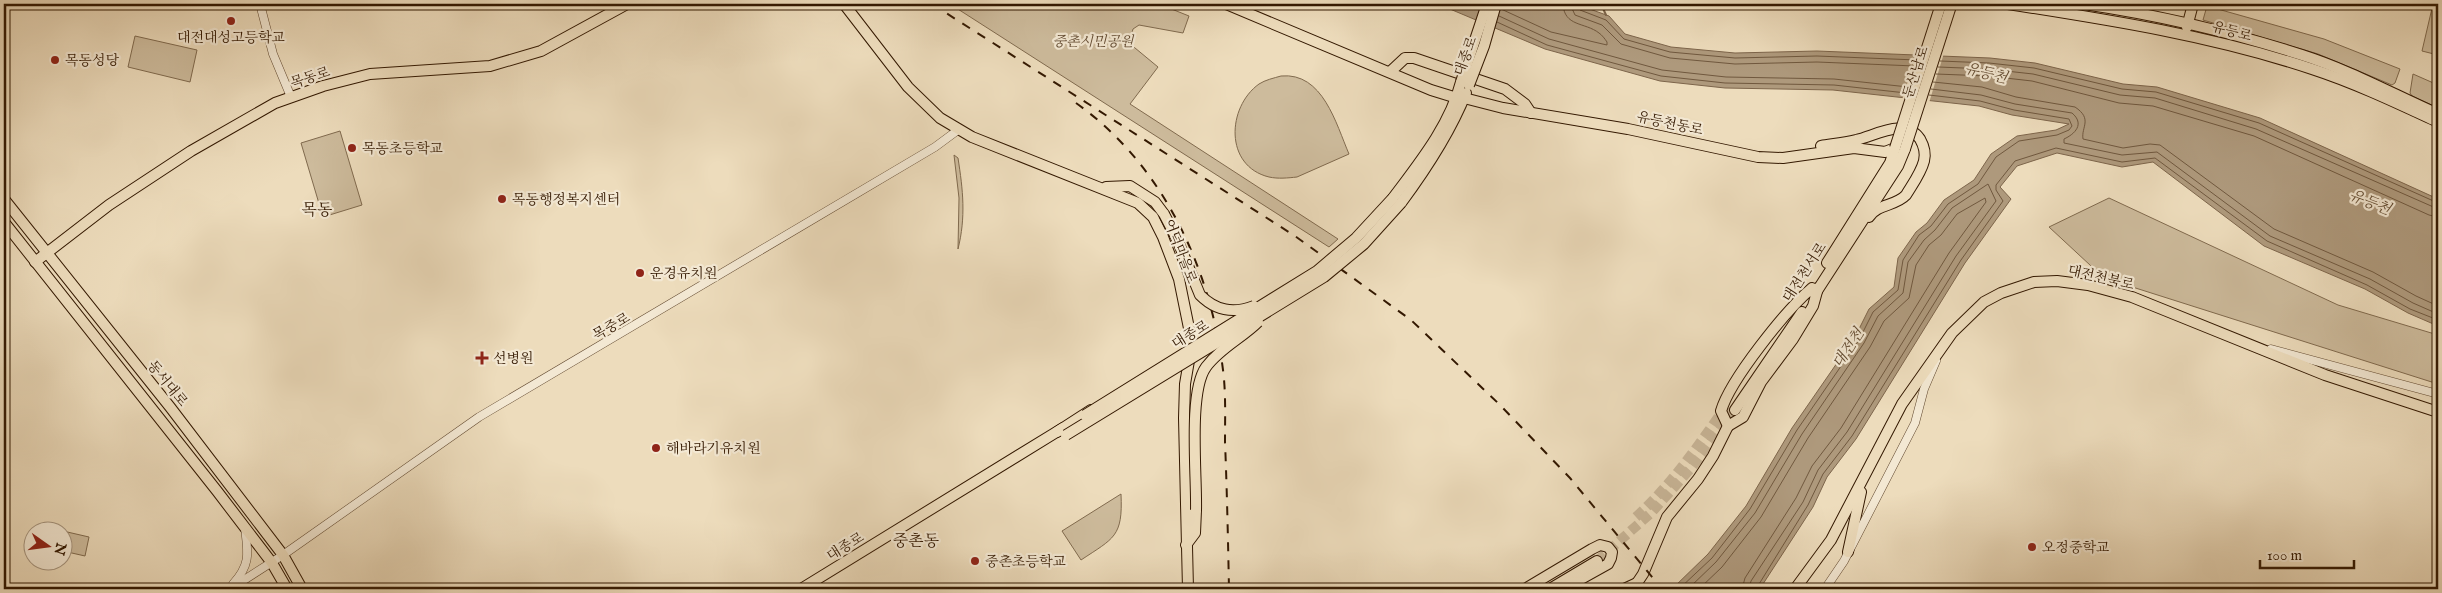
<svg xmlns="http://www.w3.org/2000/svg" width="2442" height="593" font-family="'IM FELL English','Noto Serif KR',serif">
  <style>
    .green { fill: #cdbb9c; stroke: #806a4e }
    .water { fill: #ae997c; stroke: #7d654b }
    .pier { fill: #eddcbc }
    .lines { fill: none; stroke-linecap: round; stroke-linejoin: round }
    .shore { stroke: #70583e; stroke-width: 1 }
    .stream { stroke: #7d654b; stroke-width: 2 }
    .major-tunnel { stroke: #c8b597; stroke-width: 10; stroke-dasharray: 10 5; stroke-linecap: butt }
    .minor-casing { stroke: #624930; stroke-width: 9 }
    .major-casing { stroke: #331801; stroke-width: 12 }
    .minor { stroke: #f3e8d3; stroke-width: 8 }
    .major { stroke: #eddcbc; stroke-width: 10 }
    .rail { stroke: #331801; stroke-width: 2; stroke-dasharray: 9 9; stroke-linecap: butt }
    .major-bridge-casing { stroke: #331801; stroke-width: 12; stroke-linecap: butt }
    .major-bridge { stroke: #eddcbc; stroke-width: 10 }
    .poi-dot { fill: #8f2418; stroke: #f3e8d3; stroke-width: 2 }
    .labels { text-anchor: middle; stroke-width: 4.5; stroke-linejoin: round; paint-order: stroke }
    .street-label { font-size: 14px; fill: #331801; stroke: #f3e8d3 }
    .poi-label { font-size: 14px; fill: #331801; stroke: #f3e8d3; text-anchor: start }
    .park-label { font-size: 14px; font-style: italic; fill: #614930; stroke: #f3e8d3 }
    .water-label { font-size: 15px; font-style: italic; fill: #644c32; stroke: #f3e8d3 }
    .quarter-label { font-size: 16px; fill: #331801; stroke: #f3e8d3 }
  </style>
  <rect width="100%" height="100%" fill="#eddcbc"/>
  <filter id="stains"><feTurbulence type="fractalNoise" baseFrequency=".004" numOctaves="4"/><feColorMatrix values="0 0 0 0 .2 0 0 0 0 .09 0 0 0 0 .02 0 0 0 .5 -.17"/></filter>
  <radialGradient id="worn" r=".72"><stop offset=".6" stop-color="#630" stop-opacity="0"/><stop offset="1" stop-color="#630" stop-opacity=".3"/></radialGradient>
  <g class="green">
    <polygon points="950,4 1159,4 1189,16 1183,33 1139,25 1133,29 1129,43 1158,67 1130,104 1338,239 1329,247"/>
    <polygon points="2433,4 2438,4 2438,55 2422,51"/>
    <polygon points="2207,6 2324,39 2400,69 2395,83 2392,85 2318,54 2203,20"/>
    <polygon points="135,36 197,50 190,82 128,67"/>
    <polygon points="2413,74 2438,85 2438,108 2412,96 2410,93"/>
    <path d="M1281,76C1323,72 1336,124 1349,154L1297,177C1288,178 1278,179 1269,177C1224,166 1227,107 1259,84C1265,80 1274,78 1281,76Z"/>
    <polygon points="340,131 362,205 323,217 301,143"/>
    <path d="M954,155L958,158C963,190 966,217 958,249L959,198Z"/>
    <polygon points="2109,198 2338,305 2438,335 2438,384 2104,278 2049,227"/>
    <path d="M1121,494C1123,537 1114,538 1081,560L1062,531Z"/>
    <polygon points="63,531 89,537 85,556 63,551"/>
  </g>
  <polygon class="water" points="1438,4 1576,4 1609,16 1625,34 1671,47 1735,53 1817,51 1990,58 2035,63 2123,84 2157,87 2260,118 2438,199 2438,326 2408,313 2365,289 2264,246 2153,162 2122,167 2057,153 2017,166 2000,187 2011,199 1965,263 1856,439 1827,477 1813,507 1763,584 1759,589 1672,589 1708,554 1746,506 1792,428 1855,337 1869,309 1894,287 1898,258 1916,232 1927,223 1944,200 1974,180 1991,154 2017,136 2056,130 2069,124 2012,115 1979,106 1833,90 1725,88 1660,81 1545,49"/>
  <polygon class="pier" points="1917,52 1944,53 1929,103 1902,100"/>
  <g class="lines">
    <g class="shore">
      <polyline points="1570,4 1575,15 1602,25 1621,44 1670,58 1735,64 1817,62 1915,66"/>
      <polyline points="1577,4 1580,10 1606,20 1624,39 1670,52 1735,58 1817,56 1917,60"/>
      <path d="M1501,9L1551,32L1607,45V42C1605,39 1602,35 1599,33C1585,22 1564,27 1563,4"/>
      <polyline points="1499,16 1549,39 1662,70 1726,77 1834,79 1908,87"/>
      <polyline points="1497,22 1547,45 1661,76 1725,83 1834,85 1906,93"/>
      <polyline points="1940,61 1989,63 2034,68 2122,89 2156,92 2259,123 2438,203"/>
      <polyline points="1938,67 1988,69 2033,74 2120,95 2155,98 2256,129 2438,209"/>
      <polyline points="1936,74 1988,76 2032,81 2119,103 2153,106 2254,136 2429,215 2438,217"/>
      <path d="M1933,82L1982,87L2016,97L2075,107C2093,119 2081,127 2083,139L2123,148L2150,144L2160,145L2274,229L2373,272L2416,296L2438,306"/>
      <path d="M1931,89L1981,95L2015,104L2072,113C2085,124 2075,134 2064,139V143L2122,155L2157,152L2270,236L2370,279L2413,303L2438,314"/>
      <polyline points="1679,589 1712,558 1750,509 1797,430 1859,340 1873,312 1898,290 1903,260 1919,235 1931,226 1948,204 1978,184 1996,157 2019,141 2057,135 2069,130 2072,126 2069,119 2014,110 1980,101 1929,95"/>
      <polyline points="1688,589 1716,562 1755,513 1802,434 1864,343 1878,316 1903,293 1908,262 1924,240 1935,230 1952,208 1988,184 1996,201 1956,256 1847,432 1818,470 1803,502 1751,581 1749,589"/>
      <polyline points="1699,589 1722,567 1761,517 1808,438 1870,347 1884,321 1909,298 1916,265 1929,245 1941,235 1957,214 1985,198 1986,202 1949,253 1841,428 1812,466 1796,498 1745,578 1742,589"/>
      <polyline points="1756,589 1808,505 1823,474 1852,436 1961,260 2003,201 1996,190 1996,185 2015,161 2056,148 2122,162 2155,158 2267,241 2367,285 2410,309 2438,320"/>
    </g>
    <polyline class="stream" points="1601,4 1606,15"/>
    <g class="major-tunnel">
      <path d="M1636,517C1671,485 1699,445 1726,406"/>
      <polyline points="1597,561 1652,512 1692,467 1735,410"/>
    </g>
    <g class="minor-casing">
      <g id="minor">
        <polyline points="260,4 273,54 291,97"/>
        <polyline points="2271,349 2438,394"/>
        <path d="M233,584C251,564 248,553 245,528"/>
        <polyline points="230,589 283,555 479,417 935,147 958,130"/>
        <polyline points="1825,589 1844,561 1915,423 1924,389 1936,361"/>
      </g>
    </g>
    <g class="major-casing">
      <g id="major">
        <polyline points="844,4 908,87 940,118 972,137 1138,203 1153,217 1163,237 1179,279 1192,343 1185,384 1184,418 1188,589"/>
        <polyline points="1226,4 1431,90 1457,98"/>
        <path d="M2008,4C2111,20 2213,36 2312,69C2355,83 2397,103 2438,122"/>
        <path d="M2084,4C2158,15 2231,32 2302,55C2349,70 2393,94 2438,114"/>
        <polyline points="2187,27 2193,4"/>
        <polyline points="1390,72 1405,58 1414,58 1505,89 1525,104 1531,113"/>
        <polyline points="1464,98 1503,108 1628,129 1758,157 1783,158 1854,148 1885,152 1895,148"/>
        <path d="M1821,146C1833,144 1844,143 1856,140C1875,136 1905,117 1920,139C1924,146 1926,153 1924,161C1921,173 1912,185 1906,195C1896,206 1877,204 1869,217"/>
        <polyline points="1106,187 1130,186 1155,202 1164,214"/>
        <path d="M1393,198C1420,162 1450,125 1461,82"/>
        <polyline points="4,199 170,407 283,555 302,589"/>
        <path d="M1401,203C1427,168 1450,133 1466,93"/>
        <polyline points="4,222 217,491 272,563 287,589"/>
        <polyline points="35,262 109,205 191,151 275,103 323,86 370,74 490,66 541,51 627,4"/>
        <polyline points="1827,263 1890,163 1895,148"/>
        <path d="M1812,288C1786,310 1730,380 1721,411L1728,426L1743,417L1761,382L1793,339L1813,306L1818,288"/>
        <polyline points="1815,294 1898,166 1905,149"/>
        <polyline points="1735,410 1802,312"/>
        <polyline points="1057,432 1091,410"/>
        <polyline points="1186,545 1195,533 1196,510"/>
        <polyline points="1848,552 1861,492"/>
        <polyline points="801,589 1063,428"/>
        <polyline points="1525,589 1592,549 1600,545 1608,547 1612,552 1611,558 1608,564 1563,589"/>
        <polyline points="1550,589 1597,561"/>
        <polyline points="1624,589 1637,583"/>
        <polyline points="1639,589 1637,583 1643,574 1667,517 1698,479 1713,456 1728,426"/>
        <polyline points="1795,589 1831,540 1902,404 1952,333 1984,302 2001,293 2034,282 2057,281 2088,285 2132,297 2325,375 2438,412"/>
      </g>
    </g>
    <use href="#minor" class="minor"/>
    <use href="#major" class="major"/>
    <g class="rail">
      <polyline points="932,4 1295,236 1411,320 1499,404 1570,478 1662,589"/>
      <path d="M1076,103C1162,164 1210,266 1223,370C1226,393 1225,418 1225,442C1227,491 1228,540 1229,589"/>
    </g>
    <g class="major-bridge-casing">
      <g id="major-bridge">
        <polyline points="1461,82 1487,4"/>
        <polyline points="1469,85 1484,46 1496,4"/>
        <polyline points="1895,148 1941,4"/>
        <polyline points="1905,149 1951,6"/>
        <path d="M1164,214L1177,239L1200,295C1216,311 1233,314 1254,306"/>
        <polyline points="1085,415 1317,271 1356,238 1393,198"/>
        <polyline points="1066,435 1324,277 1364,244 1401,203"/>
        <path d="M1196,510C1197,476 1188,392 1206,367C1220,348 1242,338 1258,322"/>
      </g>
    </g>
    <use href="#major-bridge" class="major-bridge"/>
  </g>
  <g class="poi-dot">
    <circle cx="231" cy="21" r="5"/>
    <circle cx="55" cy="60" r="5"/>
    <circle cx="352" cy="148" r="5"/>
    <circle cx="502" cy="199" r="5"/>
    <circle cx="640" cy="273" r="5"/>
    <path d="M479.5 350.5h5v5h5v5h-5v5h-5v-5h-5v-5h5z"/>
    <circle cx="656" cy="448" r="5"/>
    <circle cx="2032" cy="547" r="5"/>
    <circle cx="975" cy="561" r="5"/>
  </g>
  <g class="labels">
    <g class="street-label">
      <text transform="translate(2232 31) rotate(15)" y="5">유등로</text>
      <text transform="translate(1465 56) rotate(-70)" y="5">대종로</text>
      <text transform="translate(1915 72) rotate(-72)" y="5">둔산남로</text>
      <text transform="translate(310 77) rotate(-18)" y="5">목동로</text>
      <text transform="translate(1670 123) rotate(12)" y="5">유등천동로</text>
      <text transform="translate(1181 251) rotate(69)" y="5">어덕마을로</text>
      <text transform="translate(1804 272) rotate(-57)" y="5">대전천서로</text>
      <text transform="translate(2101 277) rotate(13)" y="5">대전천북로</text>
      <text transform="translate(611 326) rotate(-30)" y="5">목중로</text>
      <text transform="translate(1190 334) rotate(-32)" y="5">대종로</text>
      <text transform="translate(168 383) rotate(51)" y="5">동서대로</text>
      <text transform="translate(845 546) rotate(-32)" y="5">대종로</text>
    </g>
    <g class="poi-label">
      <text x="231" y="42" text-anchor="middle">대전대성고등학교</text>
      <text x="65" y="65">목동성당</text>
      <text x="362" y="153">목동초등학교</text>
      <text x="512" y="204">목동행정복지센터</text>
      <text x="650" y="278">운경유치원</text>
      <text x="493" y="363">선병원</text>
      <text x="666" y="453">해바라기유치원</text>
      <text x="2042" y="552">오정중학교</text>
      <text x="985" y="566">중촌초등학교</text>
    </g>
    <g class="park-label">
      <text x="1093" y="46">중촌시민공원</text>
    </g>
    <g class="water-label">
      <text transform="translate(1986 73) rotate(14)" y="5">유등천</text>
      <text transform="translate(2370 202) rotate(22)" y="5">유등천</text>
      <text transform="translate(1848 348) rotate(-57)" y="5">대전천</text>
    </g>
    <g class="quarter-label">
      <text x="317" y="215">목동</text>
      <text x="916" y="546">중촌동</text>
    </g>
  </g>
  <rect width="2442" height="593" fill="none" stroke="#eddcbc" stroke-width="20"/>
  <rect x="5" y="5" width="2432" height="583" fill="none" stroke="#331801" stroke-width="2.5"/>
  <rect x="10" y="10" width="2422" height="573" fill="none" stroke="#331801"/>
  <g transform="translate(48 546) rotate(104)"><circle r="24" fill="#f3e8d3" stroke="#a6957f"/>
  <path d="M0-4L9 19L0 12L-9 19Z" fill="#8f2418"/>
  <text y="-8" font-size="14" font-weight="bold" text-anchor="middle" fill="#331801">N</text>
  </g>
  <path d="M2260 560v8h94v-8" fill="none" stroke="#331801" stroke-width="2.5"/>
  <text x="2267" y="560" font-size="15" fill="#331801" stroke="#f3e8d3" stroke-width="4" paint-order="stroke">100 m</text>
  <rect width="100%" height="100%" filter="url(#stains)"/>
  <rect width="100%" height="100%" fill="url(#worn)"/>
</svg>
